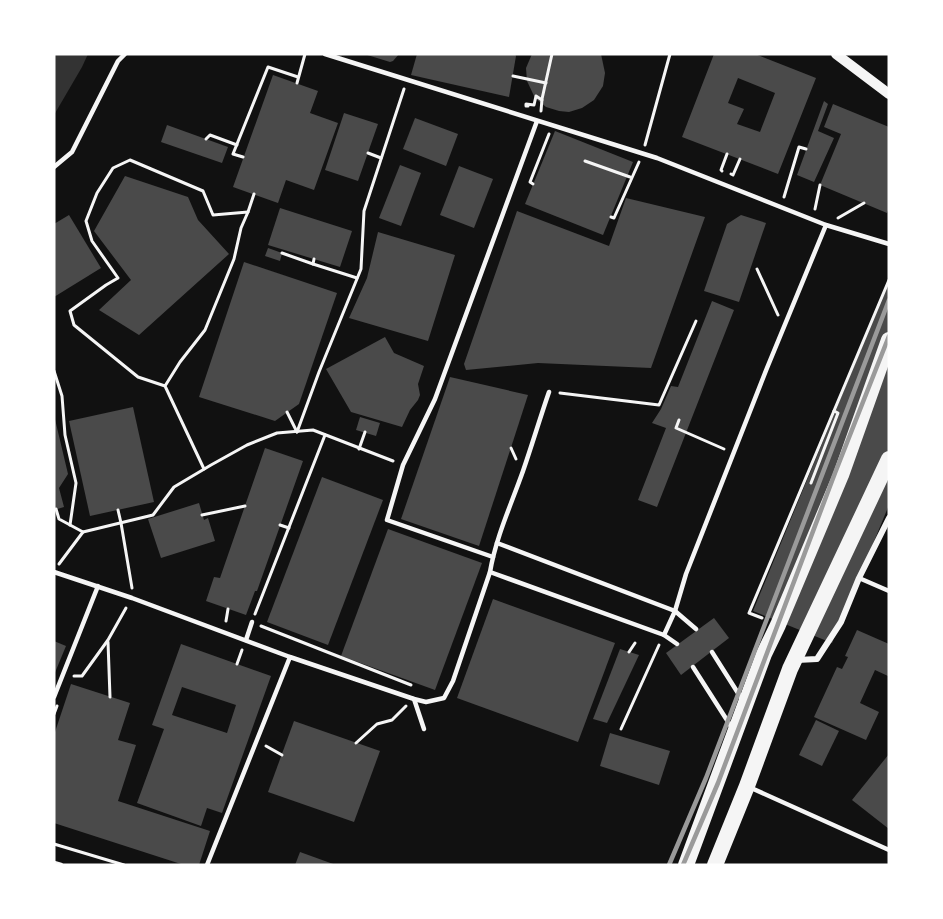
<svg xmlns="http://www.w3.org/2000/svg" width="943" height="919" font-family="Bitter,serif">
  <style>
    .water { fill: #333 }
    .building { fill: #4a4a4a; fill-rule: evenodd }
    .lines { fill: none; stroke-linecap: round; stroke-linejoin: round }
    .path { stroke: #f5f5f5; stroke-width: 3 }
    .service { stroke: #f5f5f5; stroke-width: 4.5 }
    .minor { stroke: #f5f5f5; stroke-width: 6 }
    .tertiary { stroke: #f5f5f5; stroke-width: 10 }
    .trunk { stroke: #f5f5f5; stroke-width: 16 }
    .rail { stroke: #9a9a9a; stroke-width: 4.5 }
  </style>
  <rect width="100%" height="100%" fill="#111"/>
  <polygon class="water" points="54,54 88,54 82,67 54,115"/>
  <g class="building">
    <polygon points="364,54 399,54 393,61 390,62"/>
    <polygon points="417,54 515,54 516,56 509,97 411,75"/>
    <polygon points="532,54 601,54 605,73 603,86 594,100 582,108 569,112 559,111 546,107 535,98 527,81 526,68"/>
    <path d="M714,54H755L816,78L778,174L682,137ZM738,78L775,93L760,132L737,124L744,109L728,103Z"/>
    <polygon points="273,75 318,91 310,113 338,123 314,190 286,180 278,203 233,187"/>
    <polygon points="824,101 828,104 818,131 834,138 814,182 797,175"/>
    <polygon points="833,104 889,127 889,208 887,213 820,185 841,134 824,127"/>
    <polygon points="344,113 378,124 358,181 325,170"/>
    <polygon points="415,118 458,134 446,166 403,149"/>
    <polygon points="167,125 228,147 222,163 161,142"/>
    <polygon points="555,131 633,162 603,235 525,204"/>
    <polygon points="400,165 421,173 401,226 379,218"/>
    <polygon points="459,166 493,179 474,228 440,215"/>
    <polygon points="125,176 188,197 198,220 229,254 139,335 99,310 131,280 94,231"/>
    <polygon points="626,198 705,217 651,368 538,363 466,370 464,364 517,211 609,246"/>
    <polygon points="280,208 352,231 340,267 268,245"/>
    <polygon points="69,215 101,268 54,297 54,224"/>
    <polygon points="741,215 766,223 739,302 704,291 727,224"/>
    <polygon points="378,232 455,255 428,341 349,318 367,278"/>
    <polygon points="268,248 282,253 280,261 265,256"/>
    <polygon points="244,262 337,293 299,404 275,421 199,397"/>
    <polygon points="889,281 889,505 832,643 753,611"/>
    <polygon points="712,301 734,310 657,507 638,500 666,428 652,423 661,409 671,386 678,387"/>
    <polygon points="385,337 394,353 424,366 418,384 420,395 418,400 410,410 402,427 351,412 326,369"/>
    <polygon points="450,377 528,395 479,546 401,519"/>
    <polygon points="133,407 154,502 90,516 69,421"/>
    <polygon points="54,415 68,474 59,488 64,507 54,510"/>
    <polygon points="360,417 380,423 376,436 356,430"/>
    <polygon points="265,448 303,461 257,591 255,591 246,615 206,601 214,577 220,578"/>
    <polygon points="322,477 383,500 328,645 267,622"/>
    <polygon points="199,503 204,520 208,518 215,541 161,558 148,519"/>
    <polygon points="388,529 482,563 435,690 341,656"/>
    <polygon points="493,599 615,643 578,742 457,698"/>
    <polygon points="714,618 729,638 681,675 666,653"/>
    <polygon points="857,630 889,644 888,676 875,670 860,703 879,712 866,740 814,717 837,667 842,669 848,657 845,656"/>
    <polygon points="54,641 66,646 54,675"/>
    <path d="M181,644L271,676L222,813L207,808L201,826L137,803L164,729L152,725ZM182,687L236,705L227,733L172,715Z"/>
    <polygon points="620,649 639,655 607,723 593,719"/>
    <polygon points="71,684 130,703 118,740 136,745 118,801 210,831 199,865 184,865 54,823 54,735"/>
    <polygon points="816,720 839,731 822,766 799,755"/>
    <polygon points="294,721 380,751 354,822 268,792"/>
    <polygon points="610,733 670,751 659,785 600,766"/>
    <polygon points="889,754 889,829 852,800"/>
    <polygon points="300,852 336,865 295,865"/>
  </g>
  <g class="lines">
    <g class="path">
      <polyline points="513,76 546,83"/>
      <polyline points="297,83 305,54"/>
      <polyline points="528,106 526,106 526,104 534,105 536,96 542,100"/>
      <polyline points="541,111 542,99 552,54"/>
      <polyline points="206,139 210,135 237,145"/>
      <polyline points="645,145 670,54"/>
      <polyline points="368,153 381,158"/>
      <polyline points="243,157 233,154 268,67 298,77"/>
      <polyline points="585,161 630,177"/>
      <polyline points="722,171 721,170 727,154"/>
      <polyline points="731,174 733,175 740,159"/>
      <polyline points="533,184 530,182 549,134"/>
      <polyline points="784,197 799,147 806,149"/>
      <polyline points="815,209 820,185"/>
      <polyline points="248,212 254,194"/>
      <polyline points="611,217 614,218 639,162"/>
      <polyline points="838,218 864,203"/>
      <polyline points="282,253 313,264"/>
      <polyline points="314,259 313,264 357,278"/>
      <polyline points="757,269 778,315"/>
      <polyline points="54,371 62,396 65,435 76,483 70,525"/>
      <polyline points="165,386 180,362 205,330 234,259 241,228 248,212 213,215 203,191 130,160 113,168 97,193 86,221 92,241 118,278 106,285 70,311 74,325 138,377 165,386 204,469"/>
      <polyline points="560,393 659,405 696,321"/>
      <polyline points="287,412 297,432"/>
      <polyline points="679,420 676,428 724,449"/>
      <polyline points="297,432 319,372 361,269 364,211 404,89"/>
      <polyline points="511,448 516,459"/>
      <polyline points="359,449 365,432"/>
      <polyline points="811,483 838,413 834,411"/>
      <polyline points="56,509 59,519 83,532 153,515 174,487 211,465 247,445 277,433 313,430 393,461"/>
      <polyline points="118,510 121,523 132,588"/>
      <polyline points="202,515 245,506"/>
      <polyline points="280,525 289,528"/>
      <polyline points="59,564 83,532"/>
      <polyline points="255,614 325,435"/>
      <polyline points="762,618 749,613 889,280"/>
      <polyline points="226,621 228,609"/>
      <polyline points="261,626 411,685"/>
      <polyline points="108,642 110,697"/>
      <polyline points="629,652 635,643"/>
      <polyline points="237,664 242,650"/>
      <polyline points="74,676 82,676 108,640 126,608"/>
      <polyline points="54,714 57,706"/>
      <polyline points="621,729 659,645"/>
      <polyline points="356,743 377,724 392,720 406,706"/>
      <polyline points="266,746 282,755"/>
      <polyline points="54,844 124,865"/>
    </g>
    <g class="service">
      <polyline points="325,54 657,158 826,225 889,244"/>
      <polyline points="54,167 72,152 118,61 125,54"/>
      <polyline points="497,543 675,611 696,629"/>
      <polyline points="493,557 387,520 403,465 435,399 537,121"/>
      <path d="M54,572L132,598L290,657L414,699L426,702L444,698L453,681L490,572C496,537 511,505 523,471C532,445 540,418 549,392"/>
      <polyline points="490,572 664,635 677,644"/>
      <polyline points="859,578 889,591"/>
      <polyline points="664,635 675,611 686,574 767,368 826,225"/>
      <polyline points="246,640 252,622"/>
      <polyline points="712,652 743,701"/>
      <polyline points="693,667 732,728"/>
      <polyline points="54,697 98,586"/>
      <polyline points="414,699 424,729"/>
      <polyline points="749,787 889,850"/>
      <polyline points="54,863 61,865"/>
      <polyline points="207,865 290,657"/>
    </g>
    <polyline class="minor" points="797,660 817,659 841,622 859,578 889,518"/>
    <polyline class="tertiary" points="836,54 889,94"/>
    <g class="trunk">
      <polyline points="686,865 764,654 778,625 841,475 889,340"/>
      <polyline points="715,865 747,786 790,669 889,459"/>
    </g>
    <g class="rail">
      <polyline points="669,865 706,778 889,300"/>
      <polyline points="683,865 718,783 835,473 889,336"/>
    </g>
  </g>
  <rect width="943" height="919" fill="none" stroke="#ffffff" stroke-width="111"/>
</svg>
